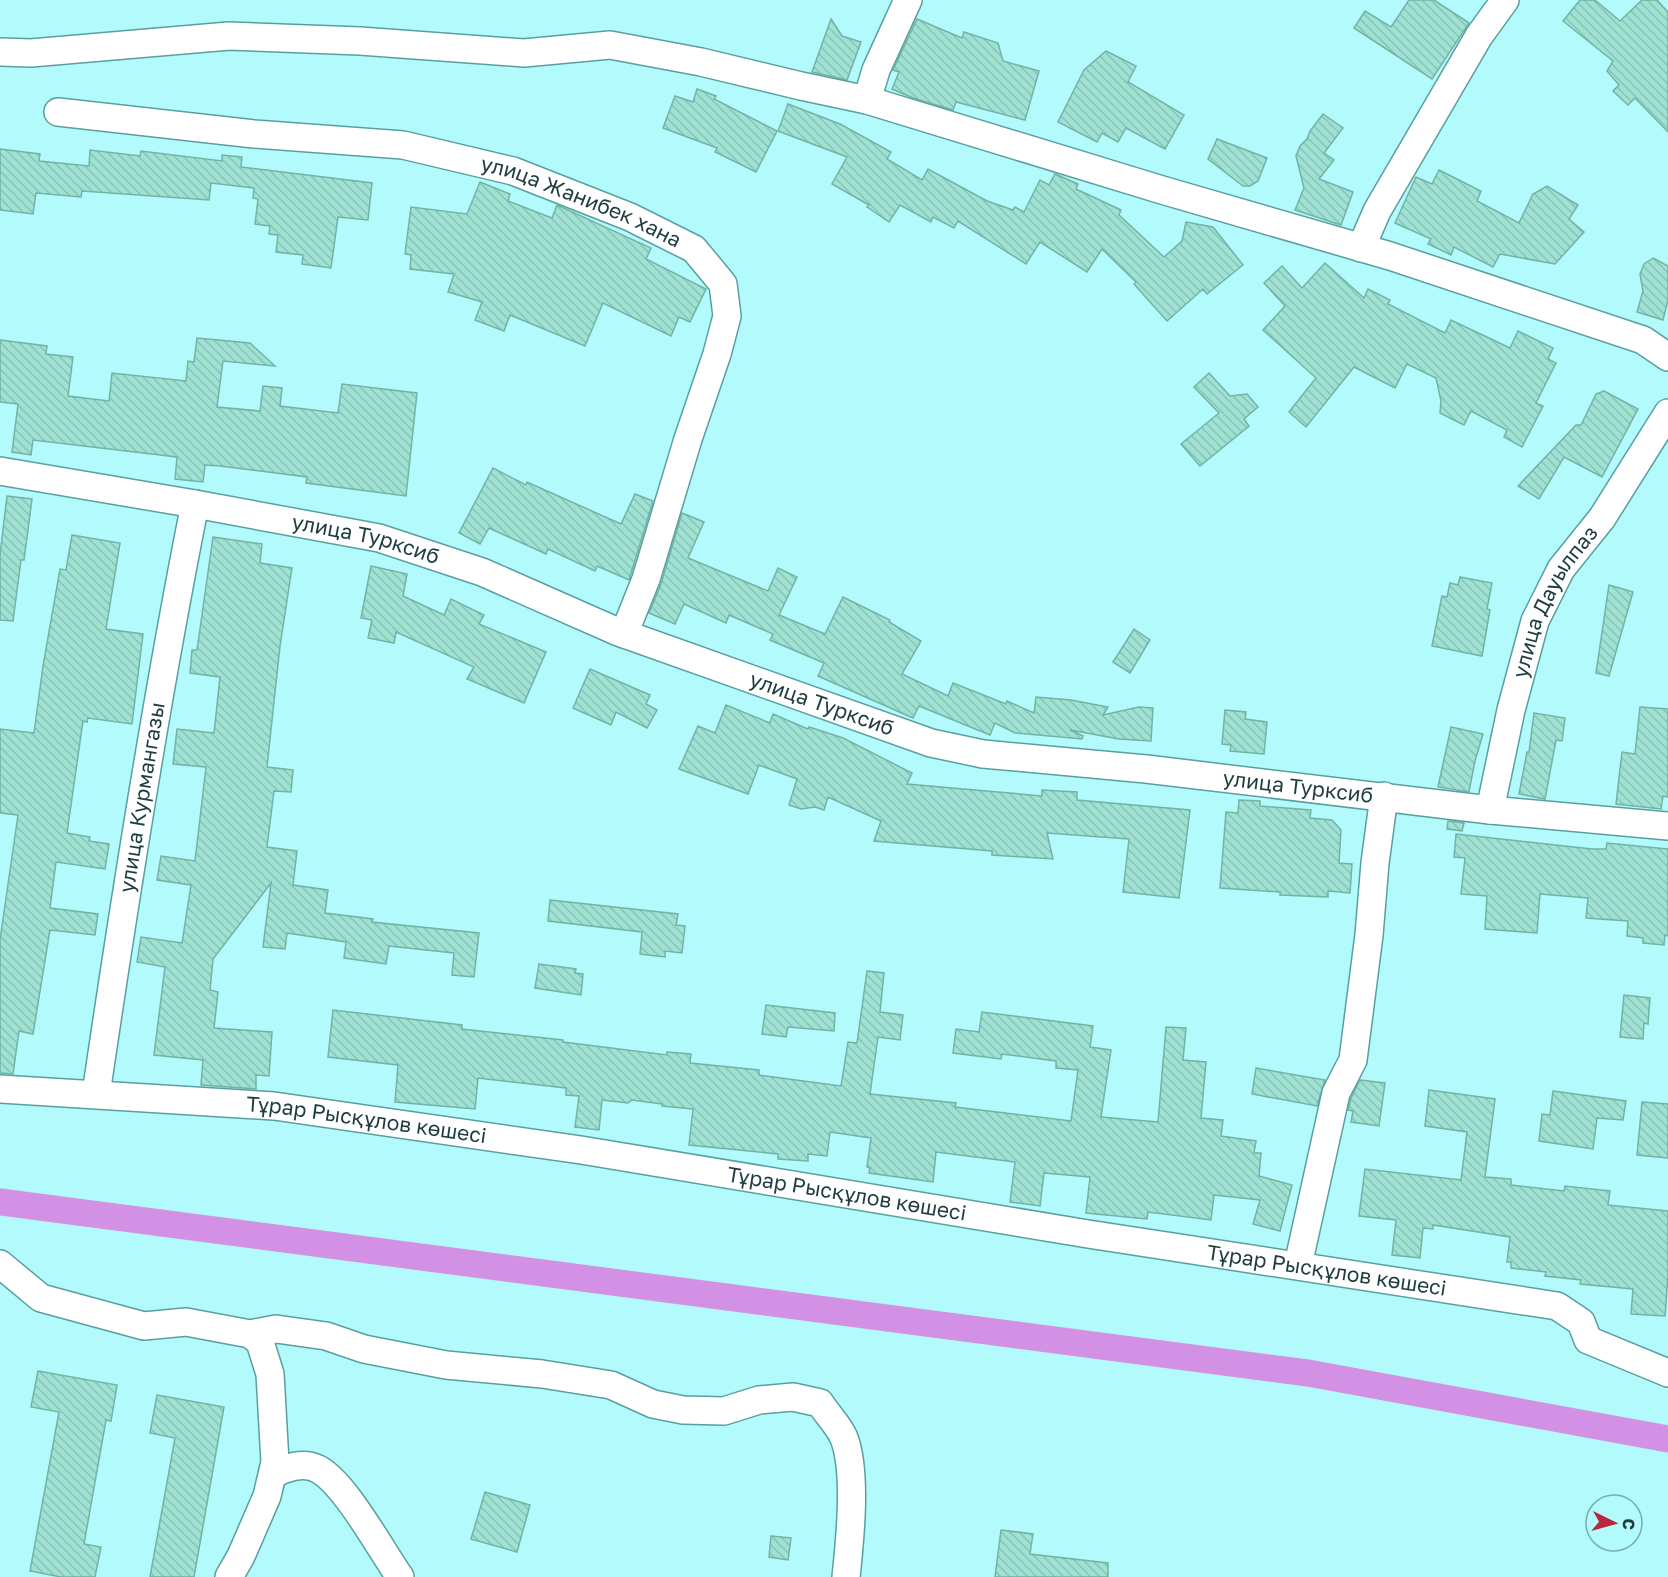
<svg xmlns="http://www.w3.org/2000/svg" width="1668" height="1577" font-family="'Golos Text',sans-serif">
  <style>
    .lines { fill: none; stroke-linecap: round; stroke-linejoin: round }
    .canal { stroke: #d391e6; stroke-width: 27 }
    .building { fill: url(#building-back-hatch); stroke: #72b3a5; stroke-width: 1.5 }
    .street-casing { stroke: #599fa1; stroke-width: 30 }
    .street { stroke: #fff; stroke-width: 27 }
    .labels { text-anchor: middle; stroke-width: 5; stroke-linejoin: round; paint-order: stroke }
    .street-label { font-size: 21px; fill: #1f3d3e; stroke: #b2fafc }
  </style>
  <defs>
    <pattern id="building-back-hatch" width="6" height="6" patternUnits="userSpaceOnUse" patternTransform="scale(1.5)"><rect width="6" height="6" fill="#9fe2d3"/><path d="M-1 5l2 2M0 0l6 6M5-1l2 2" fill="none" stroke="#88c3b6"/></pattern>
  </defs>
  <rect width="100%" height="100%" fill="#b2fafc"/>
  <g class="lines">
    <polyline class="canal" points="0,1202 1308,1373 1668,1439"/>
  </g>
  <g class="building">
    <polygon points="1409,0 1434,0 1469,23 1432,79 1354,28 1365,11 1391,27"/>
    <polygon points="1580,0 1595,0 1620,21 1642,0 1657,0 1668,12 1668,132 1635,98 1628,105 1613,91 1619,85 1607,71 1613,61 1563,21"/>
    <polygon points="831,19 842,36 861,42 847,80 812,72"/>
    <polygon points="917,19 962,38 964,32 998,43 1003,61 1039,71 1025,120 956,102 953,110 913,98 892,89 899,72 893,70"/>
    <polygon points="1106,51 1136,66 1128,82 1184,115 1165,149 1126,128 1118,142 1102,133 1097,142 1058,122 1084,70"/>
    <polygon points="697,89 716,96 714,99 777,131 756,172 715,152 717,148 663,128 675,96 693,102"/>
    <polygon points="788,104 840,124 891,152 887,159 922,180 928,169 987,201 1013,210 1015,207 1024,212 1040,180 1049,185 1055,174 1078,184 1076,189 1121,210 1119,215 1164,257 1182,241 1186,222 1213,227 1243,265 1207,294 1203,289 1167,321 1134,284 1136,282 1102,249 1087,272 1040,242 1026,264 958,221 954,228 933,217 931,222 900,205 889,222 867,207 869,205 832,184 847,157 778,131"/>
    <polygon points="1323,114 1343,128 1324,153 1334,160 1319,179 1353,192 1341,225 1295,210 1304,188 1296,156 1300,146 1307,139 1310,131"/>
    <polygon points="1217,139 1267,158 1258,181 1250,186 1243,186 1208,159"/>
    <polygon points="0,149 40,154 39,161 89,166 90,150 140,156 141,151 222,161 222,155 242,157 241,167 372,183 368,220 338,217 331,268 302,264 303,255 276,252 278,235 269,234 270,226 255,224 258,199 253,198 254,188 211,183 209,200 82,191 81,197 36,193 33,214 0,210"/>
    <polygon points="1439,170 1481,191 1477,201 1519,223 1533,194 1547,186 1578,205 1569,219 1584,232 1555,264 1500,254 1493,267 1454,247 1451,255 1428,244 1431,239 1395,223 1416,177 1432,184"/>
    <polygon points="480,182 510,194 508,201 552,218 557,205 651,248 646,259 706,289 690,322 679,317 671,336 603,303 585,346 510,315 504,331 475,320 482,302 448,292 454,274 410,269 411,255 405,254 411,207 467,214"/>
    <polygon points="1653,258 1668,266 1668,300 1663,320 1637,312 1643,291 1640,274 1644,264"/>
    <polygon points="1325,263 1364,298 1368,289 1390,300 1388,304 1445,333 1451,320 1510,348 1518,331 1553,348 1548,359 1556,363 1536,403 1543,406 1522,447 1504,437 1507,430 1471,411 1464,425 1440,413 1441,401 1436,378 1407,364 1395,388 1354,367 1306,427 1289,412 1316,378 1263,330 1285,306 1264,283 1282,266 1302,288"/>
    <polygon points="197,338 250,343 275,366 223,361 217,407 260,411 263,386 282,388 280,406 338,413 342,384 417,393 406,496 306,483 307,477 220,466 205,465 203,482 175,479 177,457 33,440 31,455 12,452 18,404 0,402 0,340 47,346 46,354 73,357 68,396 109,401 112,373 186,381 188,361 194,362"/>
    <polygon points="1209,373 1230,396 1247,394 1258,407 1244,419 1249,426 1200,466 1181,444 1219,413 1194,387"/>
    <polygon points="1604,391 1638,409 1602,477 1564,457 1539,499 1518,486 1576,425 1581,425 1596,394"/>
    <polygon points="493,468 526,485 527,482 621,524 635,494 653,501 629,580 597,566 595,571 548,549 546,554 489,528 480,544 459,533"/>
    <polygon points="7,496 32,499 24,560 21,560 13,621 0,620 0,555"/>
    <polygon points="682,513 704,522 688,558 768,591 778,568 797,577 779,615 825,634 843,597 890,620 889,622 921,641 902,674 948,696 953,683 1006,704 1007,701 1034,713 1036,697 1071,700 1108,707 1103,715 1139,707 1153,708 1151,741 1119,739 1070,730 1083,736 1082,739 1015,733 995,723 990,735 919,706 913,718 818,676 824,663 770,640 773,634 729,615 726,623 684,604 675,624 649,613 661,584"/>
    <polygon points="72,535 120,543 106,629 143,634 132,724 88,718 87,722 83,721 67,833 90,837 89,841 109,844 105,869 56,862 50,908 98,914 95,935 50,930 33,1034 19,1031 13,1074 0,1073 0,940 18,815 0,813 0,729 34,733 43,666 60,569 66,570"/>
    <polygon points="213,537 262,544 260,563 292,568 280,646 267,767 293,770 291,792 274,791 267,847 297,851 293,885 328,890 325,913 373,919 372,922 479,933 474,977 452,975 454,953 389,946 386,964 344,958 346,942 287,933 285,949 263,947 271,883 213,959 210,990 218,992 214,1028 272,1032 269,1076 256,1075 256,1089 201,1085 203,1060 154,1055 165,967 137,962 141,937 182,943 191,885 157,880 161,856 195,861 206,767 173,764 177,729 214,733 220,677 190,673 192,650 197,650"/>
    <polygon points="371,566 407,574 403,596 444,615 451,599 484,615 479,624 546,652 524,703 467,679 474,667 396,632 394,643 368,638 372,620 361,618"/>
    <polygon points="1460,577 1492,583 1487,609 1490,610 1482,656 1432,646 1442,596 1447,597 1450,583 1458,585"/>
    <polygon points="1609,585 1633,592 1609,676 1596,673"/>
    <polygon points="1134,629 1150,640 1130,673 1113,662"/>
    <polygon points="590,669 650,695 646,704 657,710 647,728 616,712 611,725 573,708"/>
    <polygon points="726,705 770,723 773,714 808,729 809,727 843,738 912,773 907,784 1042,796 1042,790 1077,792 1077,800 1190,810 1179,898 1123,892 1129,839 1047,833 1053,859 992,855 992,851 874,841 881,821 828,797 824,810 815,807 801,809 789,805 797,779 759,765 748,794 679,769 698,726 715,733"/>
    <polygon points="1640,707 1668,709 1668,797 1663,796 1661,809 1616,804 1622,752 1635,754"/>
    <polygon points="1225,710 1246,712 1245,719 1267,722 1264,754 1230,751 1231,745 1222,744"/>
    <polygon points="1534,713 1565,718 1562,741 1556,740 1545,799 1519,794 1527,752 1529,752"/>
    <polygon points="1451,727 1483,734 1475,761 1469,792 1438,787"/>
    <polygon points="1239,800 1260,801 1260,806 1311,810 1310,818 1332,820 1341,830 1339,863 1352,864 1350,893 1328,891 1328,897 1280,895 1280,892 1220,888 1226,812 1238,813"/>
    <polygon points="1448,821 1464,823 1462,831 1447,829"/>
    <polygon points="1456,834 1592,849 1606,849 1607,843 1668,849 1668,936 1665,935 1664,945 1643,943 1643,938 1627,936 1628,921 1586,918 1588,898 1540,894 1537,933 1485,929 1487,896 1461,894 1465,858 1454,857"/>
    <polygon points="550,900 678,914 676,925 685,926 682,953 665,951 665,957 640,954 642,932 548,921"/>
    <polygon points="539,964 576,969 575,973 583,974 581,995 535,988"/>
    <polygon points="867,971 884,973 880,1012 903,1015 900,1040 878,1037 870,1094 956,1103 955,1107 1071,1121 1078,1070 1056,1068 1056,1061 1002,1054 1001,1059 953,1053 956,1029 979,1032 982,1012 1093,1026 1090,1047 1111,1050 1101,1117 1158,1122 1166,1027 1186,1028 1183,1060 1206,1062 1201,1118 1223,1120 1221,1136 1256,1141 1254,1153 1261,1153 1259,1176 1292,1185 1280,1231 1253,1224 1260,1200 1214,1195 1211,1220 1148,1212 1147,1219 1086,1213 1090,1177 1044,1173 1040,1206 1010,1202 1015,1162 936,1152 933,1182 869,1173 870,1168 867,1167 871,1138 830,1132 827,1156 808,1154 808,1161 778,1159 778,1154 689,1145 693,1109 662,1106 662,1104 632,1100 628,1103 602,1100 599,1130 575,1127 579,1096 566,1095 566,1088 478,1078 475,1109 395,1102 398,1065 328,1057 333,1010 462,1025 462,1029 563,1040 563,1042 667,1055 667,1052 691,1054 690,1063 759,1070 759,1075 841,1086 848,1042 857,1043"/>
    <polygon points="1624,995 1650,998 1648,1024 1644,1023 1643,1039 1620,1037"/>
    <polygon points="766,1005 835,1013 834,1031 788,1027 786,1037 762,1034"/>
    <polygon points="1256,1068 1325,1080 1317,1106 1252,1094"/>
    <polygon points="1360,1080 1385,1083 1379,1126 1351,1122 1353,1111 1348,1110 1351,1098"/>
    <polygon points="1429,1090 1495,1099 1485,1177 1511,1179 1511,1185 1564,1191 1565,1186 1610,1191 1608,1205 1668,1211 1668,1275 1665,1316 1631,1314 1633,1289 1580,1284 1581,1280 1545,1276 1546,1272 1511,1268 1511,1262 1507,1262 1510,1237 1433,1225 1433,1229 1423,1228 1420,1258 1392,1255 1396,1220 1359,1216 1365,1169 1461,1180 1467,1132 1425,1126"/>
    <polygon points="1553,1091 1626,1101 1623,1120 1597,1118 1593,1149 1539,1141 1542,1114 1550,1115"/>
    <polygon points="1642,1102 1668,1104 1668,1158 1637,1155"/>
    <polygon points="38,1371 117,1385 111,1421 106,1420 84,1544 101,1547 95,1577 61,1577 30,1571 59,1412 31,1407"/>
    <polygon points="157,1395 224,1407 194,1577 150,1577 175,1438 150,1433"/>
    <polygon points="485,1492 530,1505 517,1552 471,1539"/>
    <polygon points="1001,1530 1033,1534 1030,1554 1108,1563 1108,1577 995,1577"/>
    <polygon points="771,1536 791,1538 788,1560 769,1557"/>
  </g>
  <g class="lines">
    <g class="street-casing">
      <g id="street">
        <polyline points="0,52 31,53 229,36 360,41 524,53 610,45 701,62 801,86 867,100 876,70 908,0"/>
        <polyline points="867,100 1162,190 1390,256 1643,340 1668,357"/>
        <path id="s1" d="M58,112L254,134L403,145L513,171L630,217L694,249L723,284L727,316L717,354L688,439L646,579L624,634"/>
        <polyline points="1361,248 1377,211 1479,36 1505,0"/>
        <path id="s2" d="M0,471L195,504L379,538L482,572L616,631L931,743L983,754L1146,769L1490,810L1668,826"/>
        <path id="s3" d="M1490,810L1511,710L1535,621L1561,569L1602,518L1668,413"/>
        <path id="s4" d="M0,1089L274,1106L581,1150L1088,1234L1557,1306L1581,1322L1588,1340L1668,1373"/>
        <path id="s5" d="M96,1094C125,897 156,699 195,504"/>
        <polyline points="0,1264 41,1298 144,1326 186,1322 250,1334 260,1342 270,1374 275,1462 267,1496 241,1556 229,1577"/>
        <polyline points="1298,1265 1336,1093 1353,1060 1369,935 1375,863 1384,796"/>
        <path d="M250,1334L276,1329L326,1336L364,1349L446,1365L542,1374L611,1385L653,1404L683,1410L724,1411L759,1400L793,1397L820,1403C827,1414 839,1426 844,1438C857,1472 850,1540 846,1577"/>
        <path d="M273,1474C286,1468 303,1461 318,1469C345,1483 381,1550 400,1577"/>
      </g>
    </g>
    <use href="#street" class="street"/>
  </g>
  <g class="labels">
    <g class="street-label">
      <text dy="7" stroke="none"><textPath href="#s1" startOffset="534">улица Жанибек хана</textPath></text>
      <text dy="7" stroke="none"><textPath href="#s2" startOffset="372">улица Турксиб</textPath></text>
      <text dy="7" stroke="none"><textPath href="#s3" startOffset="220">улица Дауылпаз</textPath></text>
      <text dy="7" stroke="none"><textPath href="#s2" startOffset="858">улица Турксиб</textPath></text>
      <text dy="7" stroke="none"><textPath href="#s2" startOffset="1344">улица Турксиб</textPath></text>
      <text dy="7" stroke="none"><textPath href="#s5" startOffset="300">улица Курмангазы</textPath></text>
      <text dy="7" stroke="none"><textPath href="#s4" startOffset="368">Тұрар Рысқұлов көшесі</textPath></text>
      <text dy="7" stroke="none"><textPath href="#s4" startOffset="854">Тұрар Рысқұлов көшесі</textPath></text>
      <text dy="7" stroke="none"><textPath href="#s4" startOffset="1340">Тұрар Рысқұлов көшесі</textPath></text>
    </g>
  </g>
  <g transform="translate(1614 1523) rotate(95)"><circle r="28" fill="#b2fafc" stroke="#77aeb0" stroke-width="1.5"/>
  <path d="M0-4.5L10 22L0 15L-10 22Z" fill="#b9283e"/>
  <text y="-9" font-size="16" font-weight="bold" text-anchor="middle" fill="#1f3d3e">С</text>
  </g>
</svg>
